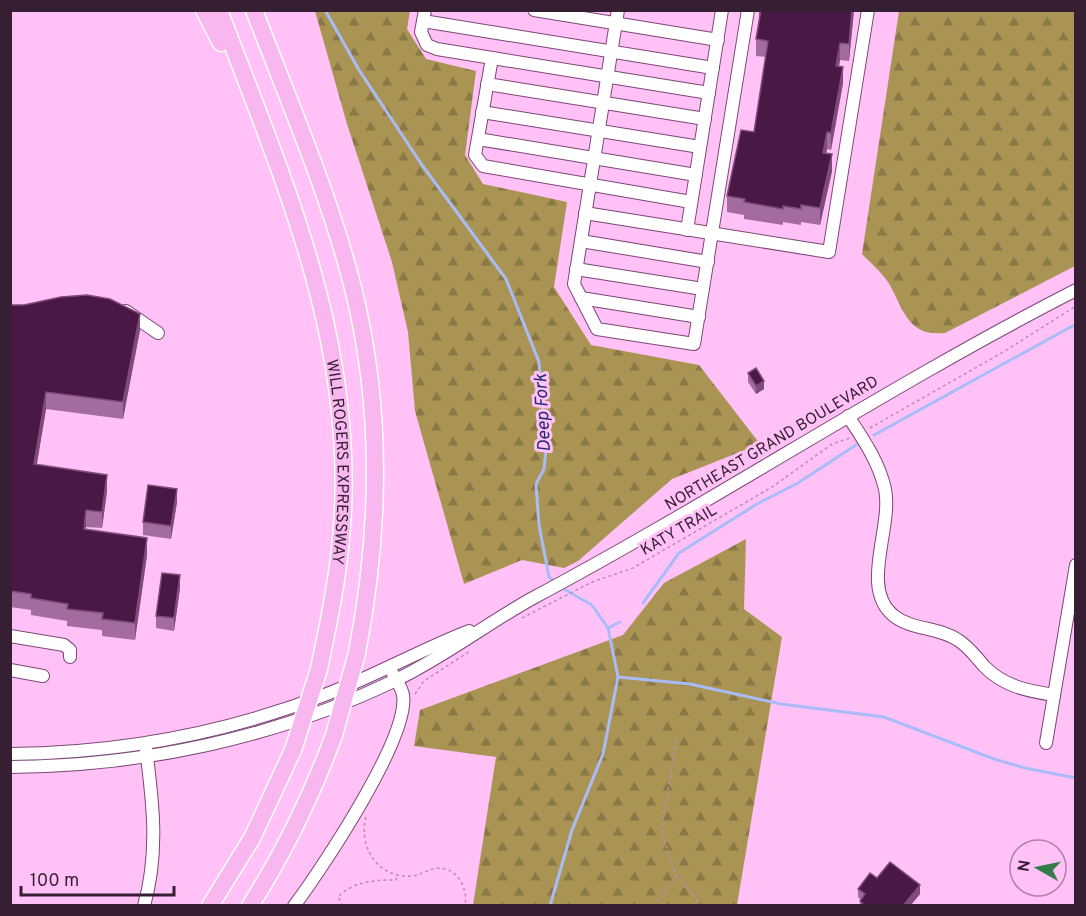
<svg xmlns="http://www.w3.org/2000/svg" width="1086" height="916" font-family="Overpass,sans-serif">
  <style>
    .forest { fill: url(#forest-firs) }
    .lines { fill: none; stroke-linecap: round; stroke-linejoin: round }
    .stream { stroke: #a9bcf7; stroke-width: 3 }
    .minor-casing { stroke: #7c4776; stroke-width: 14 }
    .highway-casing { stroke: #fff; stroke-width: 19 }
    .path { stroke: #bc8bb5; stroke-width: 1.5; stroke-dasharray: 3 3; stroke-linecap: butt }
    .minor { stroke: #fff; stroke-width: 12 }
    .highway { stroke: #f8b7ef; stroke-width: 16 }
    .highway-bridge-casing { stroke: #fff; stroke-width: 19; stroke-linecap: butt }
    .highway-bridge { stroke: #f8b7ef; stroke-width: 16 }
    .wall { fill: #a46c9e }
    .shaded-wall { fill: #804b7a }
    .building { fill: #4a1845; stroke: #804b7a; stroke-width: 1.5 }
    .labels { text-anchor: middle; stroke-width: 6; stroke-linejoin: round; paint-order: stroke }
    .street-label { font-size: 16px; fill: #361f33; stroke: #ffc1f6 }
    .water-label { font-size: 18px; font-style: italic; fill: #202b6f; stroke: #ffc1f6 }
  </style>
  <defs>
    <pattern id="forest-firs" width="22" height="20" patternUnits="userSpaceOnUse" patternTransform="scale(1.5)"><rect width="22" height="20" fill="#a99454"/><path d="M5 1l3.5 6h-7zM16 11l3.5 6h-7z" fill="#8a7846"/></pattern>
  </defs>
  <rect width="100%" height="100%" fill="#ffc1f6"/>
  <g class="forest">
    <polygon points="315,11 410,11 407,29 426,59 476,71 465,155 483,184 567,202 554,287 591,345 699,365 760,444 672,479 578,561 564,568 522,560 464,584 415,411 408,332 392,262 347,124"/>
    <path d="M899,11H1075V266L945,333C906,337 904,308 888,282C881,272 871,263 862,254Z"/>
    <polygon points="746,539 744,609 782,637 737,905 473,905 496,757 414,746 420,710 623,635 664,583"/>
  </g>
  <g class="lines">
    <g class="stream">
      <polyline points="325,10 359,70 422,165 506,279 510,289 539,362 546,449 544,469 536,484 539,525 549,577 555,582"/>
      <polyline points="874,435 1076,324"/>
      <polyline points="643,603 679,553 757,504 798,483 856,445"/>
      <polyline points="608,628 620,622"/>
      <polyline points="618,677 690,684 781,704 884,717 994,759 1025,768 1076,778"/>
      <polyline points="550,906 572,830 603,754 618,677 608,628 592,605 562,588"/>
    </g>
    <g class="minor-casing">
      <g id="minor">
        <polyline points="425,10 421,32 427,45 437,49 709,93"/>
        <polyline points="534,10 718,40"/>
        <polyline points="618,10 574,284 597,329 694,344 748,10"/>
        <polyline points="423,21 713,68"/>
        <polyline points="492,58 475,155 483,166 691,202"/>
        <polyline points="487,84 705,119"/>
        <polyline points="482,112 700,147"/>
        <polyline points="478,139 696,175"/>
        <polyline points="585,213 829,252 868,10"/>
        <polyline points="687,230 722,10"/>
        <polyline points="581,241 708,262"/>
        <polyline points="576,269 703,289"/>
        <polyline points="581,298 699,317"/>
        <polyline points="126,311 158,333"/>
        <path d="M848,416C863,439 879,462 885,489C893,528 859,588 894,616C912,630 939,627 958,640C969,647 975,656 984,666C1003,686 1027,691 1054,695"/>
        <polyline points="10,636 64,645 70,650 70,657"/>
        <polyline points="10,670 43,676"/>
        <polyline points="1046,743 1076,565"/>
        <path d="M10,754C118,753 227,733 327,694C375,676 420,650 469,631"/>
        <path d="M10,767C143,766 276,738 396,680C444,657 486,624 533,598C717,500 890,385 1076,290"/>
        <path d="M144,906C159,853 153,803 146,749"/>
        <path d="M294,906C321,870 410,737 403,695C402,688 396,680 393,674"/>
      </g>
    </g>
    <g class="highway-casing">
      <g id="highway">
        <polyline points="204,10 221,43"/>
        <path id="s1" d="M219,10C285,184 359,348 341,539C337,583 328,626 319,669"/>
        <path d="M254,10C289,102 329,193 353,288C383,408 380,533 357,653"/>
        <polyline points="210,906 252,838 293,750"/>
        <path d="M250,906C285,851 312,795 334,735"/>
      </g>
    </g>
    <g class="path">
      <polyline points="870,428 1005,351 1076,306"/>
      <polyline points="522,618 592,582 633,568 772,487 832,444 850,438"/>
      <polyline points="415,694 424,681 470,651"/>
      <path d="M366,817C358,847 378,879 412,876C421,875 430,868 439,868C459,869 468,889 465,906"/>
      <polyline points="677,877 696,898 699,906"/>
      <path d="M343,906L338,897C354,881 374,880 396,880L397,876"/>
      <polyline points="654,906 676,876 661,830 677,737"/>
    </g>
    <use href="#minor" class="minor"/>
    <use href="#highway" class="highway"/>
    <g class="highway-bridge-casing">
      <g id="highway-bridge">
        <polyline points="334,735 357,653"/>
        <polyline points="293,750 319,669"/>
      </g>
    </g>
    <use href="#highway-bridge" class="highway-bridge"/>
  </g>
  <g class="wall">
    <polygon points="759,10 854,10 849,61 840,60 839,66 843,83 831,150 827,149 826,153 832,171 820,225 801,222 801,225 783,222 783,225 744,219 744,215 727,212 727,196 754,132 766,57 756,56 756,39 760,17 759,17"/>
    <polygon points="10,305 140,330 123,419 46,409 37,464 107,491 102,528 86,527 86,530 147,555 135,640 102,636 102,630 67,626 67,621 31,615 31,610 10,607"/>
    <polygon points="748,373 764,389 756,394 748,382"/>
    <polygon points="177,502 171,539 143,535 143,522"/>
    <polygon points="180,588 174,631 156,628 156,616"/>
    <polygon points="877,878 920,894 910,906 860,906 860,901 861,900 858,897 858,889"/>
  </g>
  <g class="shaded-wall">
    <polygon points="852,10 854,10 849,61 849,44"/>
    <polygon points="840,43 840,60 836,82 836,66"/>
    <polygon points="843,67 843,83 831,150 831,133"/>
    <polygon points="827,132 827,149 823,169 823,153"/>
    <polygon points="832,154 832,171 820,225 820,208"/>
    <polygon points="140,314 140,330 123,419 123,402"/>
    <polygon points="764,381 764,389 756,394 756,386"/>
    <polygon points="46,392 46,409 34,480 34,464"/>
    <polygon points="107,475 107,491 102,528 102,512"/>
    <polygon points="177,489 177,502 171,539 171,526"/>
    <polygon points="86,510 86,527 84,546 84,529"/>
    <polygon points="147,538 147,555 135,640 135,623"/>
    <polygon points="180,575 180,588 174,631 174,618"/>
    <polygon points="920,885 920,894 910,906 903,906"/>
  </g>
  <g class="building">
    <polygon points="761,10 852,10 849,44 840,43 836,66 843,67 831,133 827,132 823,153 832,154 820,208 801,205 801,209 783,206 783,209 744,202 745,199 727,196 741,130 754,132 768,41 756,39"/>
    <polygon points="87,295 110,299 140,314 123,402 46,392 34,464 107,475 102,512 86,510 84,529 147,538 135,623 102,619 103,613 67,609 68,604 31,598 31,594 10,591 10,305 24,305 61,297"/>
    <polygon points="756,368 764,381 756,386 748,373"/>
    <polygon points="148,485 177,489 171,526 143,522"/>
    <polygon points="162,573 180,575 174,618 156,616"/>
    <polygon points="890,862 920,885 903,906 865,906 860,901 865,894 858,889 870,873 877,878"/>
  </g>
  <g class="labels">
    <g class="street-label">
      <text transform="translate(771 442) rotate(-31)" y="6">NORTHEAST GRAND BOULEVARD</text>
      <text dy="6" stroke="none"><textPath href="#s1" startOffset="471">WILL ROGERS EXPRESSWAY</textPath></text>
      <text transform="translate(678 529) rotate(-30)" y="6">KATY TRAIL</text>
    </g>
    <g class="water-label">
      <text transform="translate(542 413) rotate(-93)" y="6">Deep Fork</text>
    </g>
  </g>
  <rect width="1086" height="916" fill="none" stroke="#361f33" stroke-width="24"/>
  <g transform="translate(1038 868) rotate(279)"><circle r="28" fill="#ffc1f6" stroke="#af80a8" stroke-width="1.5"/>
  <path d="M0-4.5L10 22L0 15L-10 22Z" fill="#337d4b"/>
  <text y="-9" font-size="16" font-weight="bold" text-anchor="middle" fill="#361f33">N</text>
  </g>
  <path d="M21 886v9h153v-9" fill="none" stroke="#361f33" stroke-width="3"/>
  <text x="30" y="886" font-size="18" fill="#361f33" stroke="#ffc1f6" stroke-width="4.5" paint-order="stroke">100 m</text>
</svg>
